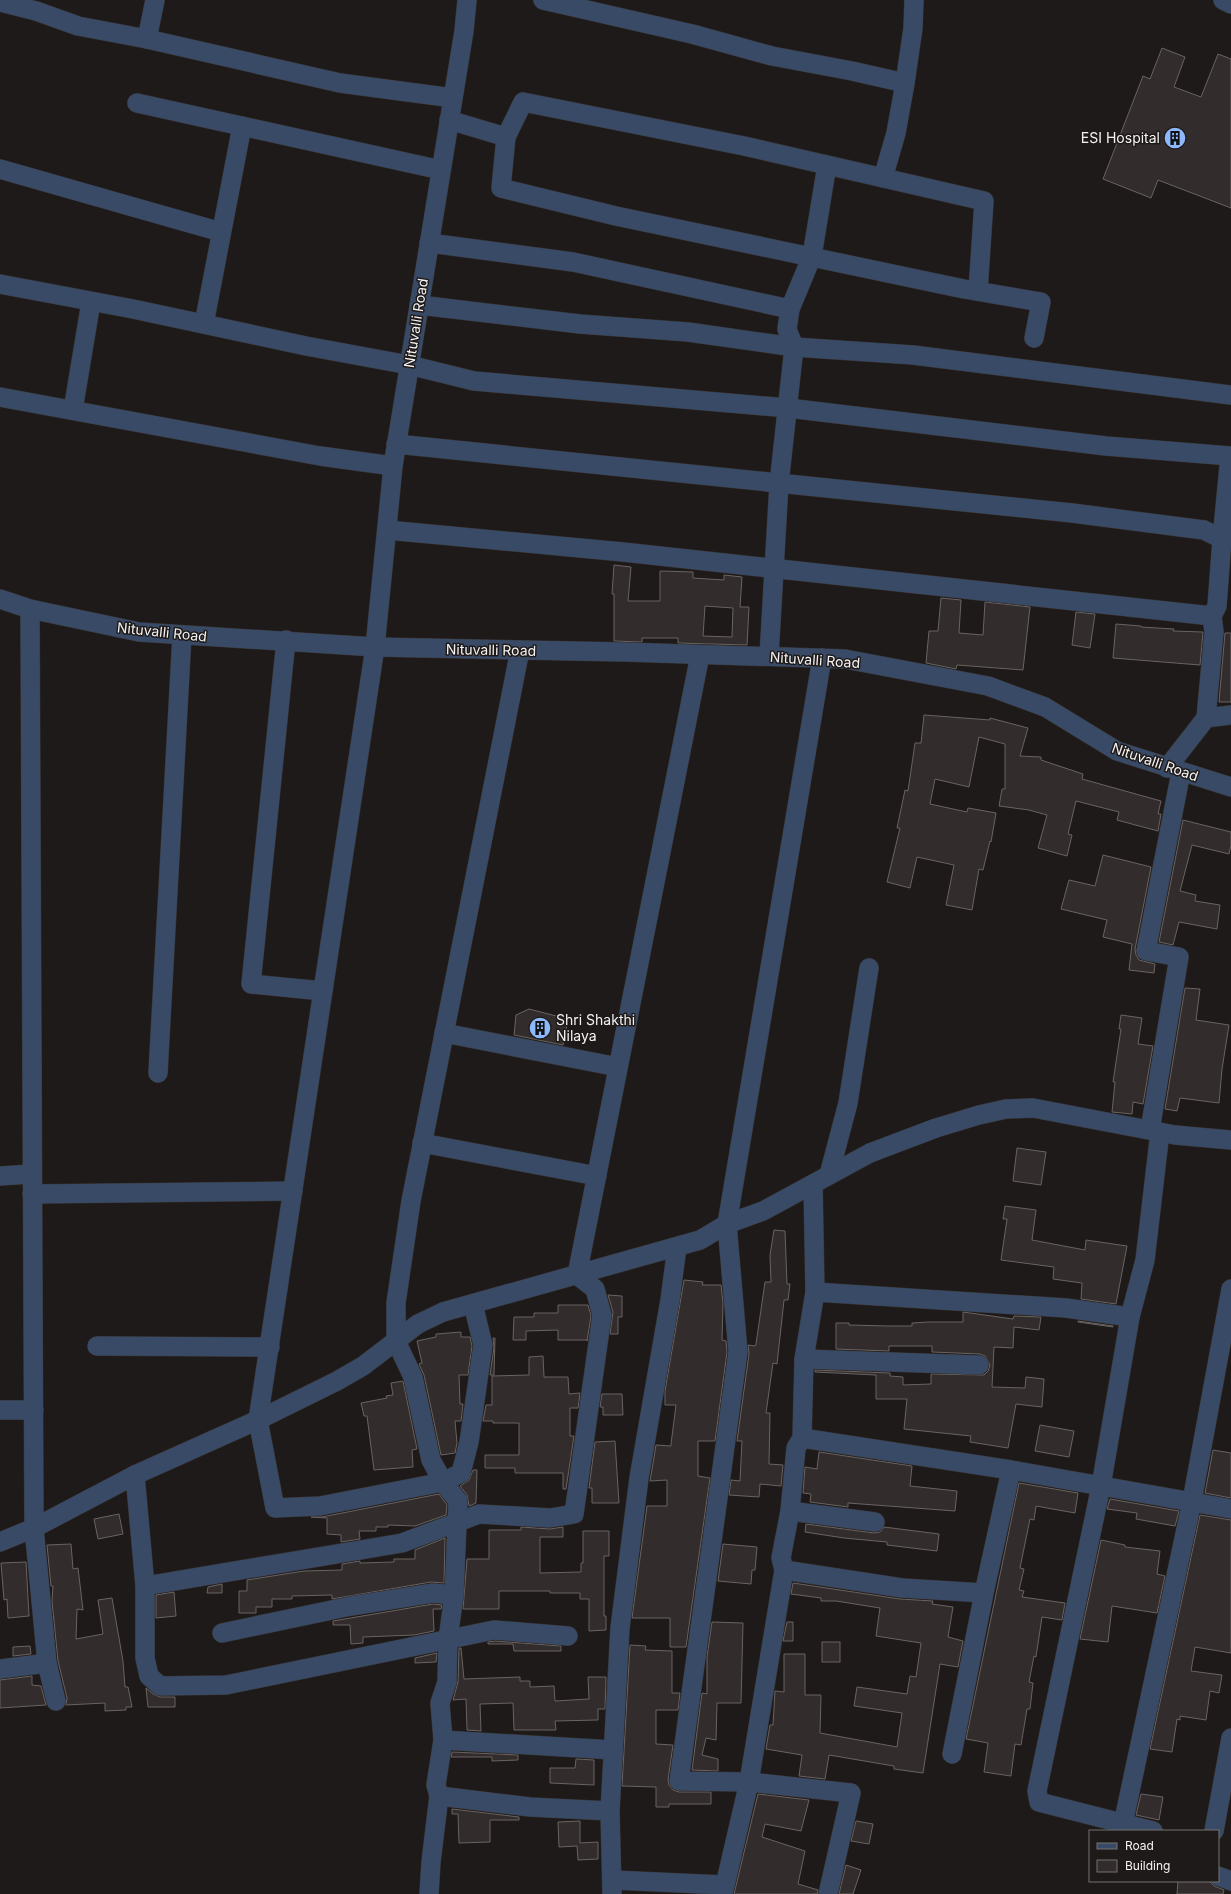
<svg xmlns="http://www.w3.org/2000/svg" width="1231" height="1894" font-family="Inter,sans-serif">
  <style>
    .building { fill: #322d2c; stroke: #696362; fill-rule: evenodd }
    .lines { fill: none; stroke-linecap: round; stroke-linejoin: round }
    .minor-casing { stroke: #383433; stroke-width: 20 }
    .minor { stroke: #384a66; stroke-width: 19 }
    .labels { text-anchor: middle; stroke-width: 3; stroke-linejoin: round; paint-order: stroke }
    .poi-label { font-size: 14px; fill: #f5f2f2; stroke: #1e1a19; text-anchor: end }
    .street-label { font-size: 14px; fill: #f5f2f2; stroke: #1e1a19 }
  </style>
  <rect width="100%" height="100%" fill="#1e1a19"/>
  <g class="building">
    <polygon points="1162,48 1185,57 1174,87 1201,97 1218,54 1231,59 1231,208 1158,180 1151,198 1103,179 1143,76 1150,79"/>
    <path d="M614,565L631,567L628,601H660V571L693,572V578L724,580V575L742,577L740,607H749L747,645L678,643V638H642V642L614,641V594H612ZM705,606L733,608L732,637L703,636Z"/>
    <polygon points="941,598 961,600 959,633 983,635 985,602 1030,607 1023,670 957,665 956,669 926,663 929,631 938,631"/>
    <polygon points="1076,612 1095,614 1090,648 1072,645"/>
    <polygon points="1116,624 1141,626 1141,627 1174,629 1173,631 1203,632 1200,665 1113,658"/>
    <polygon points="1225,633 1231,633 1231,702 1219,702"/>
    <polygon points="924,715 990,720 990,718 1028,728 1020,756 1041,757 1041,760 1083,774 1082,779 1161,801 1158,814 1161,814 1158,831 1117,820 1119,812 1076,801 1068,834 1072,835 1067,856 1038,848 1047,815 1029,810 999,806 1002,789 1005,789 1005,744 979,737 969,787 935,779 930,804 967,812 968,808 996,813 991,842 990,841 983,870 979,869 972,910 946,905 954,865 917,857 910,888 887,882 900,828 897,828 905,790 908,791 915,743 921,743"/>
    <polygon points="1183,820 1231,832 1231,845 1229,854 1192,845 1180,891 1196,895 1195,901 1220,905 1217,929 1179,922 1173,945 1159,942"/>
    <polygon points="1103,855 1151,867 1135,949 1136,955 1139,960 1155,964 1154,973 1129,970 1132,944 1103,937 1107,920 1061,909 1069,880 1095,886"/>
    <polygon points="1185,988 1200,989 1196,1020 1229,1025 1222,1069 1219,1103 1180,1098 1177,1111 1165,1109"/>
    <polygon points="529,1009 568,1019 563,1045 514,1035 516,1015"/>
    <polygon points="1121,1015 1142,1018 1138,1044 1153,1046 1143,1104 1133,1102 1132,1114 1112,1112 1115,1082 1113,1082 1121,1029 1119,1029"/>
    <polygon points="1017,1148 1046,1152 1041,1185 1013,1181"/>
    <polygon points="1005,1206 1036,1210 1032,1240 1085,1250 1086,1240 1127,1246 1116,1304 1081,1299 1082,1283 1053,1279 1054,1267 1001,1260 1007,1219 1003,1219"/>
    <polygon points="774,1230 785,1231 787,1284 790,1284 788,1300 784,1300 777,1364 773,1363 766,1413 770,1413 769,1464 783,1465 781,1486 760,1484 759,1497 729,1495 731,1480 740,1481 742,1441 737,1441 749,1354 748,1345 755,1346 756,1344 765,1282 771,1282 770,1255"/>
    <polygon points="684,1280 703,1282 702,1285 721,1285 723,1303 722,1340 726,1341 727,1352 715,1441 698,1441 698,1476 710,1478 686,1647 670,1647 670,1618 632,1618 647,1506 667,1506 667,1480 650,1481 656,1445 671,1446 671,1444 676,1405 665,1405 665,1391"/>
    <polygon points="608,1295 622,1296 622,1317 618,1317 618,1334 610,1334 613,1312"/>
    <polygon points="558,1305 588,1305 591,1316 587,1341 587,1340 558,1340 558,1330 526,1331 526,1340 513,1340 514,1317 534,1317 534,1313 558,1313"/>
    <polygon points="963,1312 1013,1319 1014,1316 1041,1317 1039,1330 1014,1327 1013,1348 994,1347 992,1387 1025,1388 1026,1377 1044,1379 1042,1407 1016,1404 1008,1448 970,1442 971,1436 904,1429 907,1399 876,1399 876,1375 815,1372 815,1370 890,1373 890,1376 903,1377 903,1385 931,1384 931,1374 984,1375 988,1371 990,1365 985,1356 980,1354 932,1352 932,1346 889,1346 889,1351 836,1349 836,1323 849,1323 849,1325 889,1326 912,1326 912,1323 928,1322 963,1322"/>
    <polygon points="1078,1321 1113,1326 1113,1327 1078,1322"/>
    <polygon points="461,1332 461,1337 470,1337 472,1346 468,1375 459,1375 460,1404 463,1404 461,1421 455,1421 457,1443 455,1453 441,1455 424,1375 419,1364 422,1363 417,1341 436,1337 436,1334"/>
    <polygon points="493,1338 495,1338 494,1375 490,1375 494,1347"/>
    <polygon points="543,1356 544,1377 568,1377 569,1394 580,1393 578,1408 570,1408 570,1436 574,1436 566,1489 563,1489 563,1473 515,1473 515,1468 485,1468 485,1455 519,1455 519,1423 493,1423 493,1421 483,1421 486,1405 492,1405 492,1376 529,1375 529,1357"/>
    <polygon points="403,1381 417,1449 412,1450 413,1467 374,1470 367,1416 364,1416 361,1403 387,1398 386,1396 393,1395 391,1383"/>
    <polygon points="602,1394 622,1394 623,1415 603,1415 603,1407 600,1407"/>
    <polygon points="1040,1425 1074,1431 1069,1457 1035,1451"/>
    <polygon points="615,1441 619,1503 592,1503 592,1488 589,1488 595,1442"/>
    <polygon points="1213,1450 1231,1453 1231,1498 1205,1493"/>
    <polygon points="819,1452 912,1466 910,1486 957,1491 955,1511 848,1503 848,1507 810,1502 811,1494 803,1493 805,1467 817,1469"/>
    <polygon points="473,1470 477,1470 476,1503 469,1506 467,1495 460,1486 469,1480"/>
    <polygon points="1019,1483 1078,1493 1075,1513 1036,1506 1034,1520 1030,1519 1020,1568 1024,1569 1019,1590 1024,1591 1022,1597 1065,1603 1062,1620 1042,1617 1036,1657 1034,1656 1029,1682 1033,1683 1030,1709 1027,1709 1021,1745 1015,1744 1011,1776 984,1772 988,1743 966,1739"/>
    <polygon points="439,1494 447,1505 446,1515 415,1526 388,1525 388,1527 376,1527 376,1531 359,1531 360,1539 341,1542 341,1535 327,1534 327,1518 311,1517 322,1517"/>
    <polygon points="1110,1499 1179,1511 1175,1526 1136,1519 1137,1513 1107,1509"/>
    <polygon points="119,1514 123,1534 98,1539 94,1519"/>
    <polygon points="1200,1515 1231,1520 1231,1653 1195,1647 1191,1671 1222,1675 1219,1693 1210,1691 1206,1720 1180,1716 1180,1720 1177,1719 1172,1752 1150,1749"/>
    <polygon points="806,1524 874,1533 880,1532 884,1527 939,1534 937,1551 887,1545 887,1542 844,1538 805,1532"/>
    <polygon points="521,1527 550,1529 563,1527 563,1537 540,1537 540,1573 581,1572 581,1563 583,1563 583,1531 609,1531 609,1556 604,1556 604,1616 606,1616 606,1630 589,1631 589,1599 580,1599 580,1593 550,1593 550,1591 499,1591 499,1609 463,1609 467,1559 489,1559 489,1530 521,1530"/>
    <polygon points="445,1538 444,1583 431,1582 332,1599 332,1595 292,1596 292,1599 272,1599 272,1607 256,1607 256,1613 239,1613 239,1591 247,1591 247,1580 304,1571 342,1570 342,1564 360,1561 360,1563 394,1562 394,1559 415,1559 415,1550"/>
    <polygon points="1101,1540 1125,1545 1125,1547 1160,1551 1157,1574 1165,1576 1157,1613 1112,1606 1108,1642 1080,1639"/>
    <polygon points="71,1544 73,1569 78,1568 83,1610 77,1609 76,1639 103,1634 98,1600 112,1598 123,1661 125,1687 128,1687 132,1707 126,1707 126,1710 105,1711 105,1703 66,1705 67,1698 58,1661 52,1601 53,1586 51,1586 47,1545"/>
    <polygon points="723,1544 757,1547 755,1570 752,1570 751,1584 718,1581"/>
    <polygon points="26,1562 29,1616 8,1618 7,1599 4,1600 1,1563"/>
    <polygon points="793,1583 900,1599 933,1601 932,1604 953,1607 948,1637 963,1641 958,1667 940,1664 923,1773 894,1769 894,1766 829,1755 825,1779 799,1776 802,1755 766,1749 770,1725 773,1725 775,1691 784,1692 784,1654 805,1654 805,1695 821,1695 820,1733 897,1747 902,1713 854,1706 857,1687 907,1694 910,1676 916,1677 921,1643 876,1636 880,1608 836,1601 821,1601 821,1598 791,1594"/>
    <polygon points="222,1584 222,1593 207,1593 208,1587"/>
    <polygon points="174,1592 176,1616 156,1618 156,1595"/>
    <polygon points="433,1604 442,1605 441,1609 433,1609 434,1631 414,1635 363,1637 363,1643 351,1644 350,1625 333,1625 333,1621"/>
    <polygon points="712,1622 743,1623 741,1703 717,1703 716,1740 706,1738 702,1755 718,1759 718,1771 692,1770 702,1693 707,1694 707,1657"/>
    <polygon points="787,1622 793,1622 793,1641 783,1641"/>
    <polygon points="495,1641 561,1646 561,1651 514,1651 513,1644 488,1644 488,1642"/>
    <rect x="822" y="1642" width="18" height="20"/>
    <polygon points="630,1645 646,1646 645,1650 672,1651 672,1693 680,1693 678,1710 656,1710 656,1744 673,1745 668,1780 669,1785 673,1790 679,1792 711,1792 711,1804 669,1804 669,1807 656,1807 656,1787 622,1786"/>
    <polygon points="30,1646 31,1654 13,1656 13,1647"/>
    <polygon points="459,1648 461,1648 464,1679 520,1677 520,1681 530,1681 530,1687 554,1686 555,1701 589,1699 588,1677 606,1677 605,1709 598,1709 598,1720 555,1721 556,1730 514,1730 513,1703 480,1704 481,1731 467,1730 466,1699 453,1700 458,1682"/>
    <polygon points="437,1653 436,1662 415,1663 415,1658"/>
    <polygon points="32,1676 32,1685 41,1686 46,1705 0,1708 0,1680"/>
    <polygon points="146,1688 153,1694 160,1697 175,1697 175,1707 148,1707"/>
    <polygon points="452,1752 518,1755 518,1760 492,1761 492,1757 451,1757"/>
    <polygon points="576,1759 594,1760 594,1785 550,1783 550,1768 575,1768"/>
    <polygon points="758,1794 809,1800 801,1831 765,1824 762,1837 805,1851 798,1884 818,1890 817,1894 734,1894"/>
    <polygon points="1141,1794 1163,1797 1159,1820 1136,1815"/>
    <polygon points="452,1809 519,1817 519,1820 490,1820 490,1842 459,1843 458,1814 452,1814"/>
    <polygon points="580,1821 580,1843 598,1842 598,1859 578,1860 577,1846 559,1847 558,1822"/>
    <polygon points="856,1821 873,1824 869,1844 851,1841"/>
    <polygon points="846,1865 861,1870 853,1894 839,1894"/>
    <polygon points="1178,1881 1209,1881 1214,1886 1224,1890 1223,1894 1177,1894"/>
  </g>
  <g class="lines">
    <g class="minor-casing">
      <g id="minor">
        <polyline points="467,0 464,31 393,466 375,647 258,1420 275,1508 320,1506 443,1482 461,1473 469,1442 483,1345 473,1304"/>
        <polyline points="543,0 692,34 772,56 852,71 905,83 913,28 914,0"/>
        <polyline points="1223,0 1231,4"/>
        <polyline points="0,2 36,11 78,26 147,39 340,83 453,98"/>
        <polyline points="147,39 155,0"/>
        <polyline points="137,103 441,170"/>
        <polyline points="449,120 506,137 501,188 616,216 964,289 1041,302 1034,338"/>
        <polyline points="506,137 523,102 744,146 984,201 978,291"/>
        <polyline points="0,169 221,232"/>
        <polyline points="883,178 896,133 905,83"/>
        <polyline points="429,243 573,262 790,309 787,329 794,347 779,484 769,656"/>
        <polyline points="0,284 133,309 306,346 409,365 474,381 788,408 1106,446 1230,456 1222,539"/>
        <polyline points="419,305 580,324 688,332 794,347 913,355 1231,395"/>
        <polyline points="790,309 812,256 827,165"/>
        <polyline points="204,324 242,126"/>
        <polyline points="0,397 320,456 393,466"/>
        <polyline points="73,410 91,302"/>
        <polyline points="387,530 623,552 1212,616 1217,606 1222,539 1204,530 1072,513 396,444"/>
        <polyline points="0,599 30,609 139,632 375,647 625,652 845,659 988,686 1045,707 1117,751 1231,787"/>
        <polyline points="30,609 34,1528 47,1663 56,1701"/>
        <polyline points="286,640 251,984 323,991"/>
        <polyline points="822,658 727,1224 738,1352 679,1781 749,1782 851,1793 828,1894"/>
        <polyline points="1206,718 1231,715"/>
        <polyline points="1167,768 1206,718 1214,632 1212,616"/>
        <polyline points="444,1033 618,1067"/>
        <polyline points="158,1073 182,635"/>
        <polyline points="1150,1130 1179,957 1146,951 1181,772"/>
        <polyline points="422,1143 597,1176"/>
        <polyline points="829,1175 848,1103 869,968"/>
        <polyline points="0,1176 31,1174"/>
        <polyline points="32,1194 293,1191"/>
        <polyline points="815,1292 1066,1308 1130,1317"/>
        <polyline points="97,1346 270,1347"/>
        <polyline points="804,1359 979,1365"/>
        <polyline points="0,1410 34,1410"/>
        <polyline points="802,1438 1011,1470 1231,1509"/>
        <polyline points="135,1475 145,1586 145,1658 149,1676 160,1686 226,1685 494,1630 568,1636"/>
        <polyline points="790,1511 875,1522"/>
        <polyline points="0,1542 34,1528 135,1475 258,1420 337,1381 363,1366 418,1324 443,1312 700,1240 727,1224 763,1211 870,1153 936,1128 979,1115 1006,1109 1033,1108 1175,1135 1231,1140"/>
        <polyline points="784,1570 902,1588 984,1593"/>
        <polyline points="145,1586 402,1543 479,1514 550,1518 574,1514 602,1315 595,1289 577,1275 700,655"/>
        <polyline points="222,1633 351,1606 433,1593 454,1595"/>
        <polyline points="0,1669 47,1663"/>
        <polyline points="443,1740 613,1750"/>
        <polyline points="952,1754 984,1593 1011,1470"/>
        <polyline points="439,1796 530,1807 610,1811"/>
        <polyline points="1123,1824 1192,1501 1231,1289"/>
        <polyline points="1153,1831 1039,1802 1037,1791 1101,1486 1130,1317 1145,1260 1160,1132"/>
        <polyline points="1214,1831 1231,1738"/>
        <polyline points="1218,1876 1231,1881"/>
        <polyline points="613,1880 724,1885"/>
        <polyline points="429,1894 431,1862 439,1796 436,1785 443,1740 440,1703 447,1682 448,1639 454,1595 458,1501 443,1482 431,1460 413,1377 396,1341 396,1303 411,1201 520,650"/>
        <polyline points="612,1894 610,1811 620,1628 639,1478 670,1300 677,1247"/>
        <polyline points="723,1894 749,1782 784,1570 781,1558 790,1511 796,1448 802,1438 804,1359 815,1292 813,1184"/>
      </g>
    </g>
    <use href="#minor" class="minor"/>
  </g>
  <defs>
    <g id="building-disc" transform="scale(1.15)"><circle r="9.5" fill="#8db9fc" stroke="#1e1a19"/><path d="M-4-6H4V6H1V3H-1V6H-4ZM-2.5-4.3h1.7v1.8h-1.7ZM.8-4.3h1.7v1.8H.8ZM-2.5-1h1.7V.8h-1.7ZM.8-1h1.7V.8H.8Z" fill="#111"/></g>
  </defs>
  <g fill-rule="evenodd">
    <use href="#building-disc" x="1175" y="138"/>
    <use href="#building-disc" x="540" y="1028"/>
  </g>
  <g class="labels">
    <g class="poi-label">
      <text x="1160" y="143">ESI Hospital</text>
      <text x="556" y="1025" text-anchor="start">Shri Shakthi<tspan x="556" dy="16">Nilaya</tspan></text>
    </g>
    <g class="street-label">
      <text transform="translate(416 323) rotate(-81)" y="5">Nituvalli Road</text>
      <text transform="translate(162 632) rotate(6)" y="5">Nituvalli Road</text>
      <text transform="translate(491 650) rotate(1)" y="5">Nituvalli Road</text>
      <text transform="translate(815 660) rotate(4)" y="5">Nituvalli Road</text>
      <text transform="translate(1155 762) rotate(19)" y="5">Nituvalli Road</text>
    </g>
  </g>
  <rect x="1089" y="1830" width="130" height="52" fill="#1e1a19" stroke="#747070"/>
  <rect x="1097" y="1843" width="20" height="6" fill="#384a66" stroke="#747070"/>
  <text x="1125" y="1850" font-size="12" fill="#f5f2f2">Road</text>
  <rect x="1097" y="1860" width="20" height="12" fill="#322d2c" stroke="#747070"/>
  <text x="1125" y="1870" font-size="12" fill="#f5f2f2">Building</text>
</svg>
